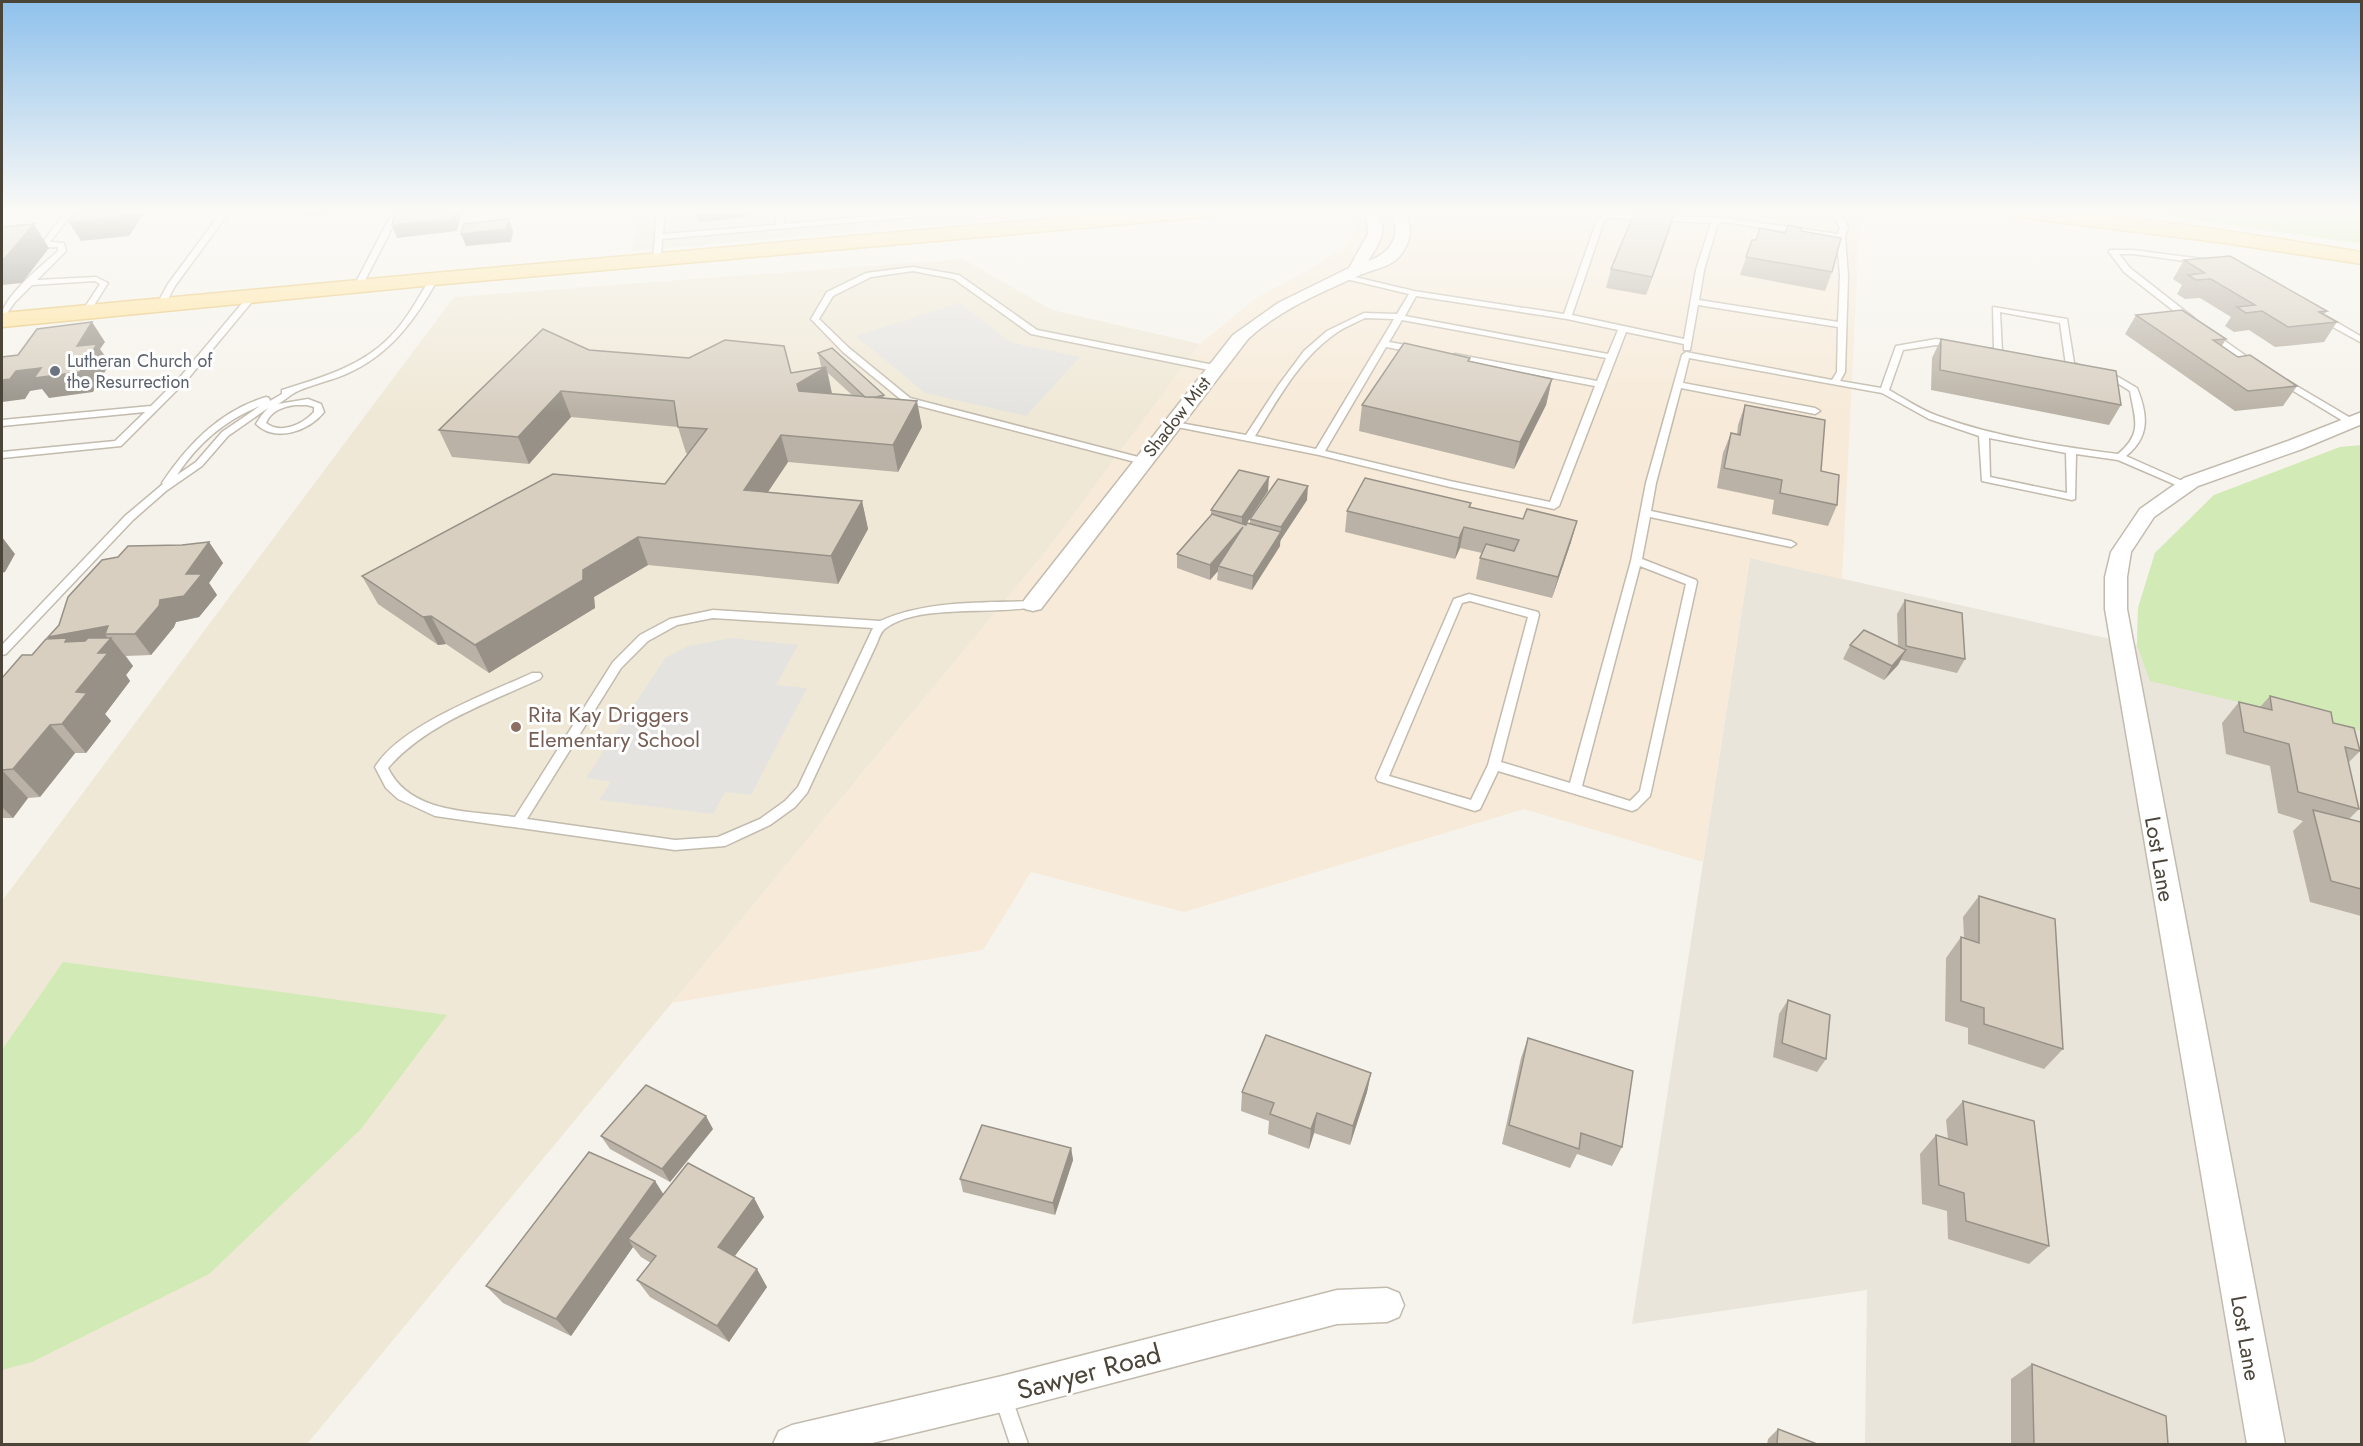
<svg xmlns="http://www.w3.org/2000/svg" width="2363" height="1446" font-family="Jost,sans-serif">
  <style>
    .residential { fill: #eae5da }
    .commercial { fill: #f7ead8 }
    .education { fill: #efe8d6 }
    .green { fill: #d2eab5 }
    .parking { fill: #e5e3e0 }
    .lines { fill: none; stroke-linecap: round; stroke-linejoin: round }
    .lane-casing { stroke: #c2bbae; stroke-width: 3 }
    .street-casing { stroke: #c2bbae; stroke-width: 3 }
    .primary-casing { stroke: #e6c16a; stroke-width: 3 }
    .lane { fill: #fff; fill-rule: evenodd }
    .street { fill: #fff; fill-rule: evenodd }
    .primary { fill: #ffe39c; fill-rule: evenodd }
    .wall { fill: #bab2a6; fill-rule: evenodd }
    .shaded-wall { fill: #979187 }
    .building { fill: #d8cfc1; stroke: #979187; stroke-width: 1.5 }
    .worship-dot { fill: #6b7280; stroke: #fff; stroke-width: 2 }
    .education-dot { fill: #8d6e63; stroke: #fff; stroke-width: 2 }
    .labels { text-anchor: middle; stroke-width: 6; stroke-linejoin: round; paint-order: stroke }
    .far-worship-label { font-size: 18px; fill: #5b616d; stroke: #fff; text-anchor: start }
    .far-street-label { font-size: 18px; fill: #4b4439; stroke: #fff }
    .education-label { font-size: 22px; fill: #785e54; stroke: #fff; text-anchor: start }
    .street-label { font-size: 22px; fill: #4b4439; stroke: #fff }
    .near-street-label { font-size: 27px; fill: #4b4439; stroke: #fff }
  </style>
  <rect width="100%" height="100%" fill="#f6f3ec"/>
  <g class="residential">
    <polygon points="639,211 1087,211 632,251"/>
    <polygon points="2345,448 2361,454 2361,1444 1865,1444 1867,1290 1632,1324 1750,558 2137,645 2138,608 2155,553 2214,495"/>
  </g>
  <polygon class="commercial" points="1398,211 1731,211 1860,217 1842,579 1750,558 1703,862 1524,809 1184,912 1031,872 983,950 672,1003 1045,552 1200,344 1256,298 1321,263 1350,241 1357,221 1351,213"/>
  <polygon class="education" points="963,259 1052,310 1200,344 1045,552 307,1444 2,1444 2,901 454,297"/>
  <g class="green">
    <polygon points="2133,211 2361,211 2361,244"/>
    <polygon points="2361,445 2361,731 2150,681 2137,645 2138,608 2155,553 2214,495 2340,447"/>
    <polygon points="63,962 447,1015 361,1129 209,1274 32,1362 2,1370 2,1050"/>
  </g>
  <g class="parking">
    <polygon points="959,303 1012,343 1080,357 1026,416 925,393 856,336"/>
    <polygon points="731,638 798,645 776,685 807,688 751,795 725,792 713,814 599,800 611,782 586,778 665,658 688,646"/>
  </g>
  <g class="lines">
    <g class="lane-casing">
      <g id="lane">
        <path d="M66,211H74L50,242L64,243L66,251L37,280L96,277L108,283L88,315L81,313L100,284L95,281L32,285L15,302L5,316H2C2,297 44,264 58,251V247L2,249V245L43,242Z"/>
        <polygon points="222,211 230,211 175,286 163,308 157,308 156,306 168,284"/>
        <polygon points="393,211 401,211 362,286 355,288 354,286"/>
        <polygon points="657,211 665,211 663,234 776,225 777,211 785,211 784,224 932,211 962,211 958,213 662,239 661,260 657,262 653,260"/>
        <path d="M1831,211H1839L1848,227L1845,237L1848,276L1845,372L1840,381L1881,388L1896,346L1936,339L1957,343V347L1936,345L1903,350L1889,390C1905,399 1921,410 1938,416C1995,437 2057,446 2118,454C2143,433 2135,420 2130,391L2101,373L2108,371L2137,388C2148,415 2150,437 2126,456L2189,484V488H2183L2118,460L2076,454L2075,499L2072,500L1982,481L1979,436L1929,419L1882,393L1689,358L1683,383L1815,408L1820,411L1815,414L1681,388L1656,483L1651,511L1791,541L1796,544L1791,547L1650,517L1642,559L1696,580L1697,582L1650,796L1637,809L1632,811L1498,771L1480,809L1475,811L1378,781L1376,778L1453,601L1454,599L1469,594L1538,612L1539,615L1501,762L1570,783L1631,561L1646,483L1682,355L1686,352L1832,380L1837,372L1838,327L1698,305L1690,350H1684V344L1626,332L1559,506L1554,509L1450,487L1319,455L1172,426L1167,423L1169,421L1246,435L1278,386L1304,351L1327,331L1364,313L1397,314L1409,294L1342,278V274L1414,291L1564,314L1597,220L1605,214L1724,218L1838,234L1840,227ZM1609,218L1711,223L1696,270L1684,339L1572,315L1604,221ZM1724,222L1837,239L1840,276L1838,322L1699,300L1704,270L1718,223ZM1416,296L1567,319L1618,330L1608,354L1405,316ZM1365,318L1394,319L1316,449L1255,436C1277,401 1298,361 1332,336C1342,328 1355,323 1365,318ZM1402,320L1606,358L1597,381L1455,354L1451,357L1455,360L1595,386L1550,502L1450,481L1325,451L1386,347L1417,353L1421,350L1417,347L1389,342ZM1989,438L2066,453L2067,493L1990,477ZM1640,566L1686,584L1640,791L1630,801L1582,786ZM1470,601L1528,617L1488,765L1471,800L1389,776L1462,603Z"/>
        <polygon points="2110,250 2133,250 2210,260 2211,262 2207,264 2133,254 2119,254 2130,268 2194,318 2194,322 2188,322 2124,272 2109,252"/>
        <polygon points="913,267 959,275 1037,330 1214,365 1218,368 1214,371 1031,334 954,279 913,271 871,277 833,296 819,319 849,348 910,398 1146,459 1148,461 1143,464 904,402 843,352 811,319 827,292 866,273"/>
        <path d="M431,277L438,279C415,320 390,355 346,374C330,381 313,384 298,391C291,394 285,400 278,404L308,399L321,404L324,412C309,431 275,443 256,424L261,416L268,408L228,436L202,466L166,491L133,520L6,654L2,655V645L125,516L163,484L162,483C188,444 220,411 266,397L269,398L270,401L282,394V390C320,378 360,367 389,338C407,320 418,298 431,277ZM295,405H307L314,407V412C303,424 281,435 266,423C271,411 282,407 295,405ZM260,406L222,432L196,462L177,475C198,443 225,420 260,406Z"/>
        <polygon points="249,295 256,297 187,380 121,446 2,458 2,452 115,441 145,412 2,426 2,420 151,406 181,376"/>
        <polygon points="1993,307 2067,319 2074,363 2086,368 2082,371 2066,365 2060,323 2000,312 2002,352 1998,355 1983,352 1983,348 1994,349"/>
        <polygon points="2320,316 2326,316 2362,337 2362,343 2320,320"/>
        <polygon points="2206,332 2212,332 2259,365 2252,367 2206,336"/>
        <polygon points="2283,378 2354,420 2356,422 2351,425 2348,424 2280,383 2280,379"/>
        <path d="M1033,601L1037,602L1038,604L1037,606C997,616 920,603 886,628C881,631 879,638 877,643L807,793L795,807L770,825L725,846L675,850L435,816L398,799L386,788L375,767C401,725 487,694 532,673H540L542,676L540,679C488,703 426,724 388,768C410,814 471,811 515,817L613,662L640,635L670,619L713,610L880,621C927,600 983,603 1033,601ZM713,618L873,628L798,787L785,801L760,819L718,837L675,840L527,819L621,668L648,641L677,625Z"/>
        <polygon points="1003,1387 1009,1390 1028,1444 1010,1444 994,1396 997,1390"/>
      </g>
    </g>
    <g class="street-casing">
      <g id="street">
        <path d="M1363,211H1377C1389,230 1379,244 1368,261C1392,253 1402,234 1391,211H1405C1413,228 1411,244 1398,258C1388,268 1373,269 1360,275C1322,292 1279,310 1248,339L1041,609L1033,611L1025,609L1022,604L1025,599L1233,335L1278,303L1349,268L1368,234L1367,219Z"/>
        <polygon points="2362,412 2362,424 2302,449 2198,486 2154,517 2131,552 2127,577 2127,609 2285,1444 2247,1444 2105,609 2105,577 2111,552 2140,509 2184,478 2288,441"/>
        <polygon points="1387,1288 1399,1293 1404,1305 1399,1317 1387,1322 1337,1324 1002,1412 868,1444 773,1444 779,1431 792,1425 1002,1376 1337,1290"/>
      </g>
    </g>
    <g class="primary-casing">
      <g id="primary">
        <polygon points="1138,211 1217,211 1214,215 1207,217 434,285 2,327 2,313 434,273"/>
        <path d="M2005,211C2124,211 2244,234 2362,252V264L2225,243L2015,217L2008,215Z"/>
      </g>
    </g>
    <use href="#lane" class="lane"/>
    <use href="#street" class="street"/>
    <use href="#primary" class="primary"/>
  </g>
  <g class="wall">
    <polygon points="1670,229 1646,295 1606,288 1611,269"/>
    <polygon points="1801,231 1832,272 1825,291 1740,275 1752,240 1756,240 1785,233"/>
    <polygon points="2184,260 2327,311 2324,315 2337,322 2324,342 2275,347 2249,330 2234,332 2225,326 2231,317 2200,298 2185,299 2177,294 2182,285 2173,279"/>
    <polygon points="2136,315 2226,339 2222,346 2238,357 2297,386 2283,406 2235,411 2125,334"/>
    <polygon points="1941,339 2121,405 2109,425 1931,390 1932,358"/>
    <path d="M589,350L791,373L822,368L821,366L818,353L884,395V398L922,427L898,472L788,462L768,492L862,501L868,529L838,584L648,565L594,597L595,608L489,673L446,644L438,645L378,604L362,576L665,484L688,454L686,453L678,427L571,417L529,464L452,457L439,430ZM828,373L852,395L832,394Z"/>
    <polygon points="1470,361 1552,379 1546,405 1514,469 1359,431 1362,405"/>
    <polygon points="1745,405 1821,471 1837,505 1828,526 1772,514 1774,500 1717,488 1723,453 1731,433 1737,434 1738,425"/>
    <polygon points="1268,491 1247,523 1250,524 1250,519 1307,500 1280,541 1280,546 1252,590 1217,580 1218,571 1210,580 1177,568 1177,554 1211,515 1211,510"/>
    <polygon points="1471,503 1470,507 1523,519 1571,542 1552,598 1476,579 1480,558 1482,553 1460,548 1455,559 1345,532 1347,511"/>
    <polygon points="209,542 223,563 209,583 217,595 199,617 176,622 174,627 151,655 126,656 133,666 126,675 130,681 105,714 111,721 86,753 75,753 40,797 28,798 13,818 2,818 2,678 32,655 50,639 48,637 182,545"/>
    <polygon points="1905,600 1965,659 1957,673 1901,660 1898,665 1884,680 1843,659 1850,645 1898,647 1897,614"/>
    <polygon points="2270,696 2333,723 2360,751 2348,763 2359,809 2349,819 2361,822 2361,916 2310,902 2293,831 2303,821 2278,813 2270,766 2226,754 2222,723 2239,702 2260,707"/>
    <polygon points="1979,896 2063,1049 2044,1069 1968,1044 1968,1028 1945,1021 1946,958 1961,937 1964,938 1963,917"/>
    <polygon points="1788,1000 1826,1059 1817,1072 1773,1057 1779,1014"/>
    <polygon points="1528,1038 1622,1147 1612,1166 1577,1154 1570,1168 1502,1144 1521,1058"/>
    <polygon points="1371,1073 1367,1092 1350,1145 1314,1133 1309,1149 1268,1134 1269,1121 1241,1111 1242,1092"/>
    <polygon points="1963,1101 2049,1246 2029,1264 1948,1239 1947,1211 1922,1204 1920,1154 1936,1135 1948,1139 1946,1120"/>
    <polygon points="713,1129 670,1182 610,1149 601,1136"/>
    <polygon points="1071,1148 1073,1160 1055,1215 963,1192 960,1179"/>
    <polygon points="655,1181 663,1194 754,1198 764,1217 734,1257 767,1287 729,1342 650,1297 637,1280 651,1263 641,1257 633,1247 571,1336 503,1303 486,1286"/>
    <polygon points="2032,1364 2168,1444 2011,1444 2011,1379"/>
    <polygon points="1778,1429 1817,1444 1767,1444 1768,1439"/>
  </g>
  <g class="shaded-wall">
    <polygon points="123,211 146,211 129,236 81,241 69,222"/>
    <polygon points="305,211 341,211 339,214 308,216"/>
    <polygon points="454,211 462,211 457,231 397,238 392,225"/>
    <polygon points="695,211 749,211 749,217 698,222"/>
    <polygon points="1675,211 1670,229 1646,295 1652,277"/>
    <polygon points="509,219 513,232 511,242 466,246 461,234"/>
    <polygon points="34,224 49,248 22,283 2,285 2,259"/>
    <polygon points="92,322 105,342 100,349 110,363 93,392 49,398 42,389 30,391 25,399 2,402 2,380 16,371 41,368 77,346"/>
    <polygon points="826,367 832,394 803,410 797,384"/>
    <polygon points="1552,379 1546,405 1514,469 1520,442"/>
    <polygon points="561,391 571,417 529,464 518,437"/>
    <polygon points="917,401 922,427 898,472 893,445"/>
    <polygon points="781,435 788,462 751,517 744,490"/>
    <polygon points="1269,477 1268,491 1218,566 1218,571 1210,580 1210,565 1242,528 1242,517"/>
    <polygon points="1308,486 1307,500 1280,541 1281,527"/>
    <polygon points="862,501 868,529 838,584 831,556"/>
    <polygon points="1577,521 1571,542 1552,598 1558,577"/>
    <polygon points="1464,527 1460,548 1455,559 1459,538"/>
    <polygon points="1281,532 1280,546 1252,590 1253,576"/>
    <polygon points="2,537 15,554 5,572 2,573"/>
    <polygon points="638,537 648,565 594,597 595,608 489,673 475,645 583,570"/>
    <polygon points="209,542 223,563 209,583 217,595 199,617 176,622 174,627 151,655 135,634 160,600 186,574"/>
    <polygon points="431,616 446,644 438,645 423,617"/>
    <polygon points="108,626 105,634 109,640 111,638 133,666 126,675 130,681 105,714 111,721 86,753 62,724 76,692 98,653 65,658 48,637"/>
    <polygon points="1906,650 1898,665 1884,680 1892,666"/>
    <polygon points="50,725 75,753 40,797 13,769"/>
    <polygon points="2,770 28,798 13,818 2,807"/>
    <polygon points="1371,1073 1367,1092 1350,1145 1353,1126"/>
    <polygon points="1317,1113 1314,1133 1309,1149 1311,1129"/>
    <polygon points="706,1116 713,1129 670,1182 662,1169"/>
    <polygon points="1071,1148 1073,1160 1055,1215 1053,1203"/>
    <polygon points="655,1181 667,1200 628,1239 633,1247 571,1336 556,1319"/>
    <polygon points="754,1198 764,1217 728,1265 718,1247"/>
    <polygon points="757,1269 767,1287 729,1342 717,1326"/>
  </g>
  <g class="building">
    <polygon points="78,211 123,211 118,217 69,222"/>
    <polygon points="396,211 454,211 452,219 392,225"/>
    <polygon points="1635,211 1675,211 1652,277 1611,269"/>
    <polygon points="509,219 506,229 461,234 464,224"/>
    <polygon points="34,224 5,258 2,259 2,227"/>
    <polygon points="1788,225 1802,228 1801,231 1841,238 1832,272 1746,257 1752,240 1756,240 1760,228 1785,233"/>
    <polygon points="2230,256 2327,311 2319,312 2337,322 2288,327 2262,311 2246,313 2237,307 2255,305 2211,279 2196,280 2188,275 2205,273 2184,260"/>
    <polygon points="2182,310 2226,339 2213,340 2238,357 2250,355 2297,386 2248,391 2136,315"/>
    <polygon points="92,322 77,346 97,344 80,372 34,378 41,368 16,371 10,379 2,380 2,357 18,355 37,329"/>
    <polygon points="543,329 589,350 689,358 725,340 784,346 791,373 826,367 797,384 799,391 917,401 893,445 781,435 744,490 862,501 831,556 638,537 583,570 583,580 475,645 431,616 423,617 362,576 553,474 665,484 707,429 678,427 674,401 561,391 518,437 439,430"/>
    <polygon points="1941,339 2116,371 2121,405 1940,370"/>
    <polygon points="1404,343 1470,358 1468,361 1552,379 1520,442 1362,405"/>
    <polygon points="832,348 884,395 876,397 865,397 818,353"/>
    <polygon points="1745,405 1825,420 1821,471 1839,475 1837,505 1780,493 1782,480 1724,468 1731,433 1740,435"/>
    <polygon points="1239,470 1269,477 1242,517 1211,510"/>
    <polygon points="1365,478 1471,503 1469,507 1523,519 1527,509 1577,521 1558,577 1480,558 1486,544 1514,551 1519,540 1464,527 1459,538 1347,511"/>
    <polygon points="1278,479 1308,486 1281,527 1250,519"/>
    <polygon points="1212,514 1246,525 1247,523 1281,532 1253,576 1218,566 1243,527 1210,565 1177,554"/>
    <polygon points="209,542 186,574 202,574 184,596 160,600 159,606 135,634 105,634 108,626 48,637 59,625 68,597 102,560 118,557 128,546 182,545"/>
    <polygon points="1905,600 1962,613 1965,659 1906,646"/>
    <polygon points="1864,630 1906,650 1892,666 1850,645"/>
    <polygon points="67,638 65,642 85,641 88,638 111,638 98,653 108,653 76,692 87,693 62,724 50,725 13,769 2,770 2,678 22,655 32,655 46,639"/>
    <polygon points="2270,696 2331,712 2333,723 2354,728 2360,751 2345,747 2359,809 2298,792 2289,744 2244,732 2239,702 2272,710"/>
    <polygon points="2313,810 2361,822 2361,889 2331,881"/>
    <polygon points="1979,896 2055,919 2063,1049 1984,1024 1984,1008 1961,1001 1961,937 1979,943"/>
    <polygon points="1788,1000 1830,1015 1826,1059 1782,1043"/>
    <polygon points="1266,1035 1371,1073 1353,1126 1317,1113 1311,1129 1270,1114 1274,1103 1242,1092"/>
    <polygon points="1528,1038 1633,1071 1622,1147 1581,1133 1579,1149 1509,1125"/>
    <polygon points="646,1085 706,1116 662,1169 601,1136"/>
    <polygon points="1963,1101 2034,1121 2049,1246 1966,1221 1964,1193 1939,1185 1936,1135 1967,1145"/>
    <polygon points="982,1125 1071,1148 1053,1203 960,1179"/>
    <polygon points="589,1152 655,1181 556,1319 486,1286"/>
    <polygon points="688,1163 754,1198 718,1247 757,1269 717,1326 637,1280 656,1256 628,1239"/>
    <polygon points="2032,1364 2166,1416 2168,1444 2034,1444"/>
    <polygon points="1778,1429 1817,1444 1777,1444"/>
  </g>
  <linearGradient id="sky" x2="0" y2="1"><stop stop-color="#8fc1ec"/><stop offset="0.51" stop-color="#fbfaf6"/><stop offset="1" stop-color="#fbfaf6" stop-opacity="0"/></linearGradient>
  <rect width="2363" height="414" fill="url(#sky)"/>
  <circle class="worship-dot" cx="55" cy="371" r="6"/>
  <circle class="education-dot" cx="516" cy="727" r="6"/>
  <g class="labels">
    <g class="far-worship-label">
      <text x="67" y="367">Lutheran Church of<tspan x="67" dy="21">the Resurrection</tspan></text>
    </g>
    <g class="far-street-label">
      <text transform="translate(1177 417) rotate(-52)" y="6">Shadow Mist</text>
    </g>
    <g class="education-label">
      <text x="528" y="722">Rita Kay Driggers<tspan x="528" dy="25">Elementary School</tspan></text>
    </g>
    <g class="street-label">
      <text transform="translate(2160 859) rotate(80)" y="8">Lost Lane</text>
      <text transform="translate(2246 1338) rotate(80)" y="8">Lost Lane</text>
    </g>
    <g class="near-street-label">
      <text transform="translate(1089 1372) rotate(-15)" y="9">Sawyer Road</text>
    </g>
  </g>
  <rect width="2363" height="1446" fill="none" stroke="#4b4439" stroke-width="6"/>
</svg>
